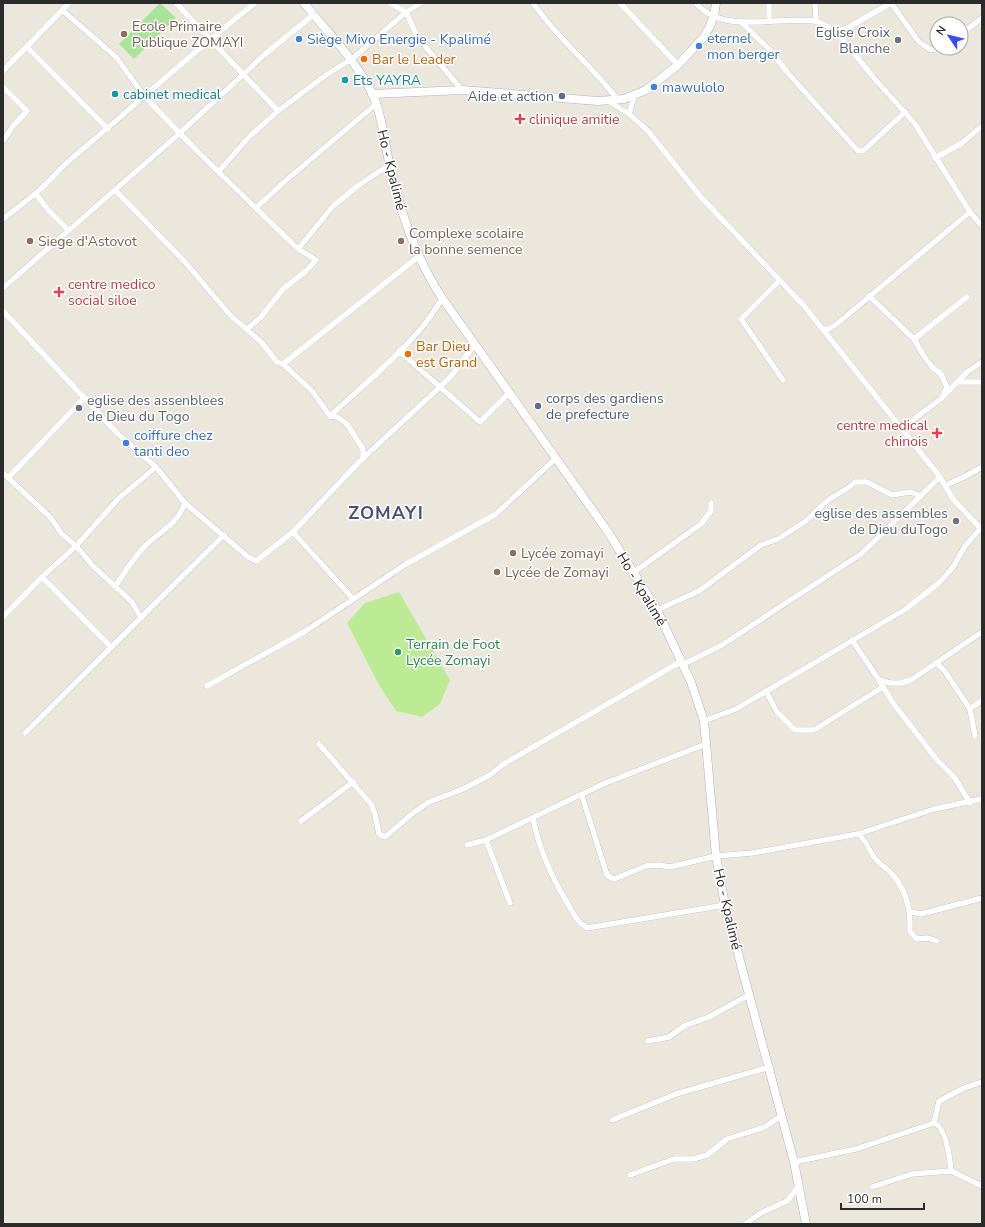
<svg xmlns="http://www.w3.org/2000/svg" width="985" height="1227" font-family="'Nunito Sans',sans-serif">
  <style>
    .green { fill: #aae399 }
    .pitch { fill: #bcea95 }
    .lines { fill: none; stroke-linecap: round; stroke-linejoin: round }
    .street-casing { stroke: #b1b1be; stroke-width: 6 }
    .secondary-casing { stroke: #b1b1be; stroke-width: 9 }
    .street { stroke: #fff; stroke-width: 5.5 }
    .secondary { stroke: #fff; stroke-width: 8 }
    .education-dot { fill: #8d6e63; stroke: #fff; stroke-width: 1.5 }
    .shop-dot { fill: #3f7fe0; stroke: #fff; stroke-width: 1.5 }
    .worship-dot { fill: #6b7280; stroke: #fff; stroke-width: 1.5 }
    .food-dot { fill: #e8710a; stroke: #fff; stroke-width: 1.5 }
    .culture-dot { fill: #0f9aa8; stroke: #fff; stroke-width: 1.5 }
    .service-dot { fill: #5c6f8a; stroke: #fff; stroke-width: 1.5 }
    .health-dot { fill: #e0444e; stroke: #fff; stroke-width: 1.5 }
    .leisure-dot { fill: #2e9e5b; stroke: #fff; stroke-width: 1.5 }
    .labels { text-anchor: middle; stroke-width: 3; stroke-linejoin: round; paint-order: stroke }
    .education-label { font-size: 14px; fill: #785e54; stroke: #fff; text-anchor: start }
    .worship-label { font-size: 14px; fill: #5b616d; stroke: #fff; text-anchor: end }
    .shop-label { font-size: 14px; fill: #366cbe; stroke: #fff; text-anchor: start }
    .food-label { font-size: 14px; fill: #c56008; stroke: #fff; text-anchor: start }
    .culture-label { font-size: 14px; fill: #0d838f; stroke: #fff; text-anchor: start }
    .service-label { font-size: 14px; fill: #4e5e75; stroke: #fff; text-anchor: end }
    .health-label { font-size: 14px; fill: #be3a42; stroke: #fff; text-anchor: start }
    .street-label { font-size: 14px; fill: #2b2b2b; stroke: #fff }
    .leisure-label { font-size: 14px; fill: #27864d; stroke: #fff; text-anchor: start }
    .district-label { font-size: 18px; font-weight: bold; letter-spacing: 1px; fill: #4b4e7b; stroke: #fff }
  </style>
  <rect width="100%" height="100%" fill="#ece7dd"/>
  <polygon class="green" points="160,3 176,18 134,59 119,44"/>
  <polygon class="pitch" points="399,592 450,680 440,704 422,717 396,711 379,685 347,623 365,603"/>
  <g class="lines">
    <g class="street-casing">
      <g id="street">
        <polyline points="176,3 278,111"/>
        <polyline points="390,3 406,12 418,38 462,90"/>
        <path d="M533,3C557,38 592,66 618,100"/>
        <polyline points="620,3 678,65"/>
        <path d="M696,3C722,35 778,16 814,21C822,22 830,28 837,32L849,27L891,3"/>
        <polyline points="769,3 769,21"/>
        <polyline points="815,3 816,21"/>
        <polyline points="891,3 919,42 931,50 940,48"/>
        <polyline points="62,10 116,57 145,97 198,152 298,249 316,260 306,271 283,289 260,318 247,329"/>
        <polyline points="740,21 770,50 787,72 858,151 863,151 905,112"/>
        <polyline points="837,32 873,77 915,124 970,212"/>
        <polyline points="961,34 982,18"/>
        <polyline points="27,47 108,129"/>
        <polyline points="3,71 69,3"/>
        <polyline points="3,87 27,111 13,126 3,141"/>
        <polyline points="634,96 629,114 648,131 700,196 805,307 940,477 953,499 982,530"/>
        <polyline points="608,101 629,114"/>
        <polyline points="935,158 962,143 982,126"/>
        <polyline points="219,171 249,137 278,111 326,75 352,59 406,12 421,3"/>
        <polyline points="115,190 185,262 230,315 261,342 277,362 283,364 312,391 330,416 337,417 347,424 363,449 363,459"/>
        <polyline points="36,194 49,211 68,230"/>
        <polyline points="256,208 284,182 376,104"/>
        <path d="M3,219C14,210 26,202 36,193C49,182 59,169 71,159C133,107 192,53 255,3"/>
        <polyline points="298,249 333,206 359,185 389,165"/>
        <polyline points="780,280 741,319 783,380"/>
        <polyline points="3,288 180,133 264,55 313,15"/>
        <polyline points="869,296 914,339 924,356 932,367 941,374 947,387 942,398"/>
        <polyline points="3,311 118,434 156,467 185,503 248,557 256,561 293,532 360,461 441,386 452,375 475,344"/>
        <polyline points="825,329 829,329 838,323 970,212 982,226"/>
        <polyline points="914,339 967,297"/>
        <polyline points="399,351 480,422 509,393"/>
        <polyline points="283,364 418,257"/>
        <polyline points="957,382 982,382"/>
        <path d="M330,416C366,382 419,341 442,298"/>
        <polyline points="902,428 942,398 967,372 982,362"/>
        <polyline points="3,473 50,517 62,534 76,546 93,566 132,602 141,618"/>
        <polyline points="9,477 85,397"/>
        <polyline points="946,485 962,478 982,467"/>
        <polyline points="293,532 353,599"/>
        <polyline points="634,572 701,524 711,511 711,503"/>
        <polyline points="42,577 111,647"/>
        <path d="M115,587C124,573 134,557 146,545C163,529 176,526 185,503"/>
        <polyline points="657,610 699,591 761,545 778,539 806,521 828,500 848,488 855,482 867,482 892,495 910,492 921,496"/>
        <polyline points="3,617 42,577 76,546 119,498 156,467"/>
        <polyline points="852,640 879,680 890,683 901,683 911,680 982,632"/>
        <polyline points="936,663 944,670 970,709 975,736"/>
        <polyline points="684,664 722,645 861,554 940,477"/>
        <polyline points="879,680 893,703 937,760 955,778 970,803"/>
        <polyline points="207,686 304,632 406,564 496,514 556,458"/>
        <polyline points="766,691 777,712 795,730 814,730 883,687"/>
        <polyline points="970,709 982,700"/>
        <polyline points="704,721 736,709 906,609 940,582 953,567 965,546 980,529"/>
        <polyline points="25,733 224,535"/>
        <polyline points="319,744 371,804 375,814 379,834 385,837 413,813 429,802 463,789 490,775 502,765 682,661"/>
        <polyline points="582,796 606,872 608,876 614,879 646,866 659,865 670,867 716,856 752,853 858,834 934,809 982,799"/>
        <path d="M533,818C539,850 551,876 568,904C573,913 577,922 587,928L725,905"/>
        <polyline points="301,821 353,782"/>
        <path d="M858,834C870,844 866,847 874,857C878,863 885,867 890,872C907,889 911,910 910,932L917,939L928,938L937,941"/>
        <polyline points="486,840 510,903"/>
        <polyline points="467,845 486,840 603,784 706,744"/>
        <polyline points="911,912 921,914 982,898"/>
        <polyline points="648,1041 669,1037 684,1026 709,1017 749,995"/>
        <polyline points="612,1120 676,1094 770,1067"/>
        <polyline points="794,1162 856,1149 934,1123 939,1101 964,1088 982,1082"/>
        <polyline points="951,1171 982,1186"/>
        <polyline points="630,1175 674,1159 693,1159 707,1155 727,1139 765,1127 781,1116"/>
        <path d="M872,1187L912,1174L951,1171C950,1159 946,1127 934,1123"/>
        <polyline points="745,1224 761,1213 787,1201 798,1187"/>
      </g>
    </g>
    <g class="secondary-casing">
      <g id="secondary">
        <path d="M304,3C328,33 356,60 373,95C383,117 384,143 390,166C401,214 415,256 442,298L606,529L657,610L691,682L704,721L716,856L725,905L794,1162L806,1224"/>
        <polyline points="372,94 462,90 598,101 624,99 646,90 678,65 703,38 709,28 714,16 716,3"/>
      </g>
    </g>
    <use href="#street" class="street"/>
    <use href="#secondary" class="secondary"/>
  </g>
  <g class="education-dot">
    <circle cx="124" cy="34" r="4"/>
    <circle cx="30" cy="241" r="4"/>
    <circle cx="401" cy="241" r="4"/>
    <circle cx="513" cy="553" r="4"/>
    <circle cx="497" cy="572" r="4"/>
  </g>
  <g class="shop-dot">
    <circle cx="299" cy="39" r="4"/>
    <circle cx="699" cy="46" r="4"/>
    <circle cx="654" cy="87" r="4"/>
    <circle cx="126" cy="443" r="4"/>
  </g>
  <g class="worship-dot">
    <circle cx="898" cy="40" r="4"/>
    <circle cx="79" cy="408" r="4"/>
    <circle cx="956" cy="521" r="4"/>
  </g>
  <g class="food-dot">
    <circle cx="364" cy="59" r="4"/>
    <circle cx="408" cy="354" r="4"/>
  </g>
  <g class="culture-dot">
    <circle cx="345" cy="80" r="4"/>
    <circle cx="115" cy="94" r="4"/>
  </g>
  <g class="service-dot">
    <circle cx="562" cy="96" r="4"/>
    <circle cx="538" cy="406" r="4"/>
  </g>
  <g class="health-dot">
    <path d="M518 113h4v4h4v4h-4v4h-4v-4h-4v-4h4z"/>
    <path d="M57 286h4v4h4v4h-4v4h-4v-4h-4v-4h4z"/>
    <path d="M935 427h4v4h4v4h-4v4h-4v-4h-4v-4h4z"/>
  </g>
  <circle class="leisure-dot" cx="398" cy="652" r="4"/>
  <g class="labels">
    <g class="education-label">
      <text x="132" y="31">Ecole Primaire<tspan x="132" dy="16">Publique ZOMAYI</tspan></text>
      <text x="409" y="238">Complexe scolaire<tspan x="409" dy="16">la bonne semence</tspan></text>
      <text x="38" y="246">Siege d'Astovot</text>
      <text x="521" y="558">Lycée zomayi</text>
      <text x="505" y="577">Lycée de Zomayi</text>
    </g>
    <g class="worship-label">
      <text x="890" y="37">Eglise Croix<tspan x="890" dy="16">Blanche</tspan></text>
      <text x="87" y="405" text-anchor="start">eglise des assenblees<tspan x="87" dy="16">de Dieu du Togo</tspan></text>
      <text x="948" y="518">eglise des assembles<tspan x="948" dy="16">de Dieu duTogo</tspan></text>
    </g>
    <g class="shop-label">
      <text x="707" y="43">eternel<tspan x="707" dy="16">mon berger</tspan></text>
      <text x="307" y="44">Siège Mivo Energie - Kpalimé</text>
      <text x="662" y="92">mawulolo</text>
      <text x="134" y="440">coiffure chez<tspan x="134" dy="16">tanti deo</tspan></text>
    </g>
    <g class="food-label">
      <text x="372" y="64">Bar le Leader</text>
      <text x="416" y="351">Bar Dieu<tspan x="416" dy="16">est Grand</tspan></text>
    </g>
    <g class="culture-label">
      <text x="353" y="85">Ets YAYRA</text>
      <text x="123" y="99">cabinet medical</text>
    </g>
    <g class="service-label">
      <text x="554" y="101">Aide et action</text>
      <text x="546" y="403" text-anchor="start">corps des gardiens<tspan x="546" dy="16">de prefecture</tspan></text>
    </g>
    <g class="health-label">
      <text x="529" y="124">clinique amitie</text>
      <text x="68" y="289">centre medico<tspan x="68" dy="16">social siloe</tspan></text>
      <text x="928" y="430" text-anchor="end">centre medical<tspan x="928" dy="16">chinois</tspan></text>
    </g>
    <g class="street-label">
      <text transform="translate(392 170) rotate(76)" y="5">Ho - Kpalimé</text>
      <text transform="translate(642 589) rotate(59)" y="5">Ho - Kpalimé</text>
      <text transform="translate(728 909) rotate(77)" y="5">Ho - Kpalimé</text>
    </g>
    <g class="leisure-label">
      <text x="406" y="649">Terrain de Foot<tspan x="406" dy="16">Lycée Zomayi</tspan></text>
    </g>
    <g class="district-label">
      <text x="386" y="519">ZOMAYI</text>
    </g>
  </g>
  <rect width="985" height="1227" fill="none" stroke="#2b2b2b" stroke-width="8"/>
  <g transform="translate(949 36) rotate(305)"><circle r="19" fill="#ffffff" stroke="#aaaaaa"/>
  <path d="M0-3L7 15L0 10L-7 15Z" fill="#3d4af9"/>
  <text y="-6" font-size="11" font-weight="bold" text-anchor="middle" fill="#2b2b2b">N</text>
  </g>
  <path d="M841 1203v6h83v-6" fill="none" stroke="#2b2b2b" stroke-width="2"/>
  <text x="847" y="1203" font-size="12" fill="#2b2b2b" stroke="#ffffff" stroke-width="3" paint-order="stroke">100 m</text>
</svg>
